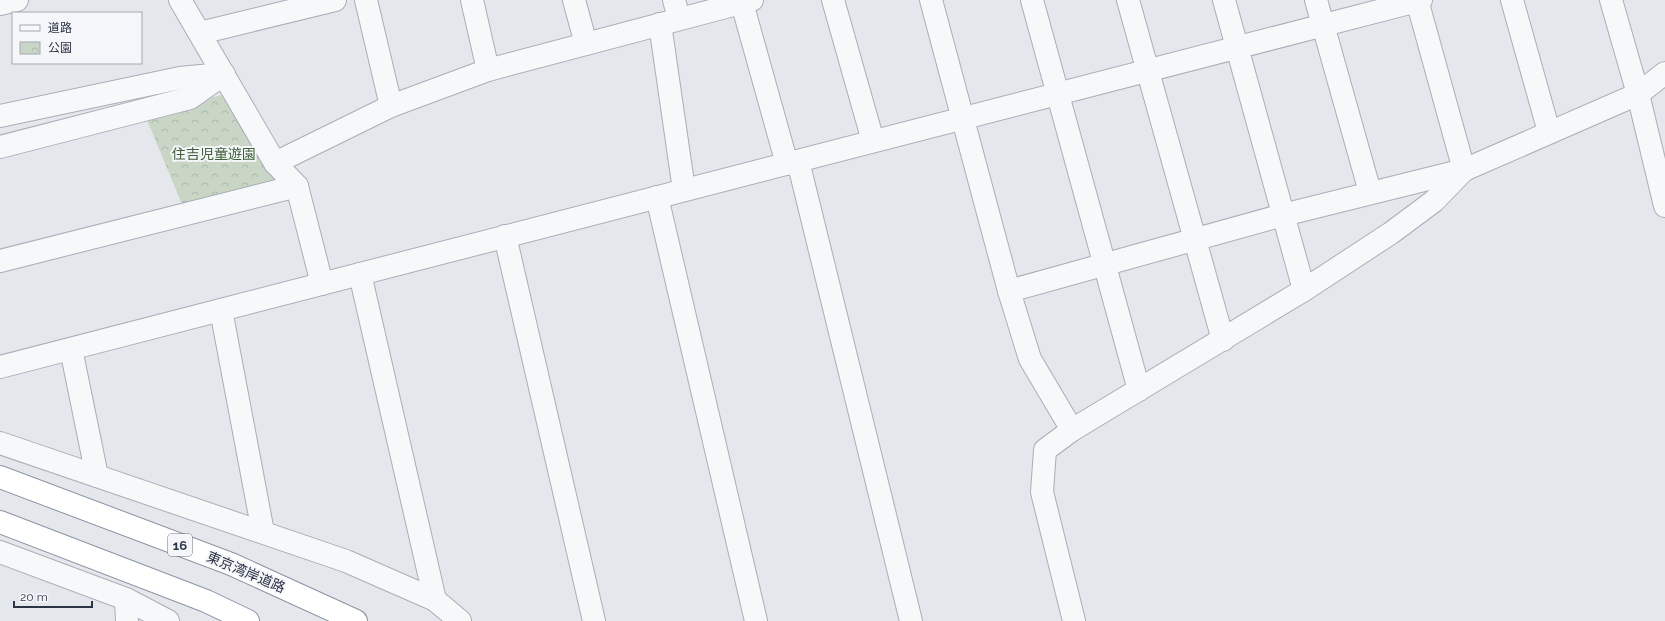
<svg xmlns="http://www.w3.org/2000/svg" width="1665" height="621" font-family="Raleway,'Noto Sans JP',sans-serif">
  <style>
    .park { fill: url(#park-crowns) }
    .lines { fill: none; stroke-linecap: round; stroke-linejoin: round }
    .minor-casing { stroke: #a9aeb7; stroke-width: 24 }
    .trunk-casing { stroke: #8b94a3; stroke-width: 24 }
    .minor { stroke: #f7f8fa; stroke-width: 22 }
    .trunk { stroke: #fff; stroke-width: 22 }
    .labels { text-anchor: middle; stroke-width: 4; stroke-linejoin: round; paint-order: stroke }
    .shield { fill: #f4f6f9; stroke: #676e7b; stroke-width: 1 }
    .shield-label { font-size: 13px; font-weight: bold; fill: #2b3445 }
    .park-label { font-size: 14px; fill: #3f6138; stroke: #f4f6f9 }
    .street-label { font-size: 14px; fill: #2b3445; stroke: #f4f6f9 }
  </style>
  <defs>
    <pattern id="park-crowns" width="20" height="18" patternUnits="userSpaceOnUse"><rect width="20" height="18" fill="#c9d6c5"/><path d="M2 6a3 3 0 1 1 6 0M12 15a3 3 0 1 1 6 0" fill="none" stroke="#adb8ab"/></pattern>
  </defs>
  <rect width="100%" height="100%" fill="#e4e7ec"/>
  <polygon class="park" points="234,93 297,186 186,214 143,110"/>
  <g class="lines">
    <g class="minor-casing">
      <g id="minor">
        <polyline points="180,0 275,163 297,186 322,284"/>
        <polyline points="366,0 391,106"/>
        <polyline points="472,0 488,70"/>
        <polyline points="574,0 586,44"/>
        <polyline points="674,0 679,19"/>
        <polyline points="833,0 873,141"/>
        <polyline points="931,0 1009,291 1030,359 1072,430"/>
        <polyline points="1032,0 1139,390"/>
        <polyline points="1128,0 1223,340"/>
        <polyline points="1224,0 1304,290"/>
        <polyline points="1316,0 1370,192"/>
        <polyline points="1512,0 1549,132"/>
        <polyline points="1611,0 1638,94 1665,206"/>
        <polyline points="742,3 787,164"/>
        <polyline points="0,4 17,0"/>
        <polyline points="660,24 684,190"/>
        <polyline points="200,33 335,0"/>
        <polyline points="0,116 180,78 222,74"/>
        <polyline points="0,147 190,98 224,74"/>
        <polyline points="798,161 911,621"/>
        <polyline points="275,163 391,106 488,70 752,0"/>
        <polyline points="657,197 756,621"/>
        <polyline points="505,236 594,621"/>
        <polyline points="0,261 297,186"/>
        <polyline points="360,274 435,600"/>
        <polyline points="1009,291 1283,215 1464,170 1417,0"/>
        <polyline points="221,310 263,532"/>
        <polyline points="71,349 97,476"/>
        <polyline points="0,367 1421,0"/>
        <polyline points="0,443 346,561 435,600 460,621"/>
        <polyline points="0,552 126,599 168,621"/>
        <polyline points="126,599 127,621"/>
        <polyline points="1074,621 1042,492 1045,450 1072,430 1304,290 1391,233 1434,201 1464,170 1638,94 1665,73"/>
      </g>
    </g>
    <g class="trunk-casing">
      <g id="trunk">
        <polyline points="0,477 231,564 356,621"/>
        <polyline points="0,522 206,601 248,621"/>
      </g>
    </g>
    <use href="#minor" class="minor"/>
    <use href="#trunk" class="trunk"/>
  </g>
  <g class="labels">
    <rect class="shield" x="168" y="534" width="24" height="22" rx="3"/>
    <g class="shield-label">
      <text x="180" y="550">16</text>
    </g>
    <g class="park-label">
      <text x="214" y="159">住吉児童遊園</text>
    </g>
    <g class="street-label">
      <text transform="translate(246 572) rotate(23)" y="5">東京湾岸道路</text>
    </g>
  </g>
  <rect x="12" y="12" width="130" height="52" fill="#f4f6f9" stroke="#a4a8b1"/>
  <rect x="20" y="25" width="20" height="6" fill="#f7f8fa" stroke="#a4a8b1"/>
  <text x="48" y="32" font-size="12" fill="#2b3445">道路</text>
  <rect x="20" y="42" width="20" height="12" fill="url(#park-crowns)" stroke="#a4a8b1"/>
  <text x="48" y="52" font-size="12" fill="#2b3445">公園</text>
  <path d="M14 601v6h78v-6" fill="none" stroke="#2b3445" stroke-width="2"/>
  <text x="20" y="601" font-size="12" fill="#2b3445" stroke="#f4f6f9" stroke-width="3" paint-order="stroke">20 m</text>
</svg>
